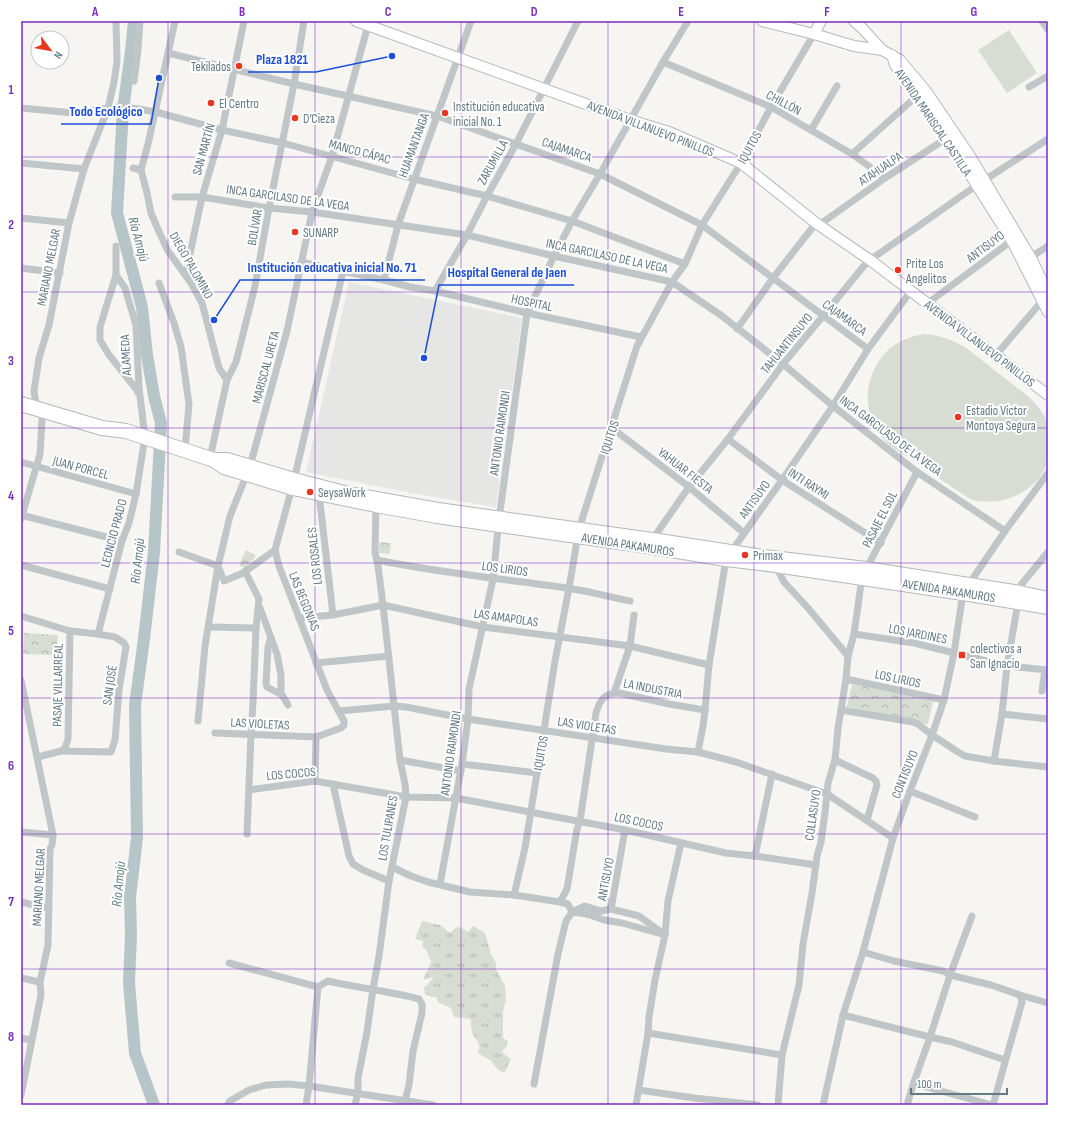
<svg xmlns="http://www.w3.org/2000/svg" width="1069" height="1126" font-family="'Sofia Sans Condensed',sans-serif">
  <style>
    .built { fill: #e6e7e5 }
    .grass { fill: url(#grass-tufts) }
    .forest { fill: url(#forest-crowns) }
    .garden { fill: #d7ddd3 }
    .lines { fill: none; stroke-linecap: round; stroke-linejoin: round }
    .river { stroke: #b6c5c7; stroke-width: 12 }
    .secondary-casing { stroke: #b3babd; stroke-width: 12 }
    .highway-casing { stroke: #b3b8bb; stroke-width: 16 }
    .street { stroke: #c0c6c8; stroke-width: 7 }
    .secondary { stroke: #fff; stroke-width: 10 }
    .highway { stroke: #fff; stroke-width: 14 }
    .grid { fill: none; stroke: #7b2cbf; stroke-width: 1; stroke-opacity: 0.55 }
    .poi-dot { fill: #e8361f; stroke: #fff; stroke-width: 1.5 }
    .labels { text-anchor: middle; stroke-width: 4; stroke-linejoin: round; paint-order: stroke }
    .poi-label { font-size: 13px; fill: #637984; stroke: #fff; text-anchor: start }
    .street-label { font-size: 13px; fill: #637984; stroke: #fff }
    .water-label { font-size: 14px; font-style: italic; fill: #5f7b81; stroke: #fff }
    .leader { fill: none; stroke: #1d4ed8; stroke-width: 1.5 }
    .callout-dot { fill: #1d4ed8; stroke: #fff; stroke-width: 1.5 }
    .callout-label { font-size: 14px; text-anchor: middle; font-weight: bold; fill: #1d4ed8; stroke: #fff; stroke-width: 4; stroke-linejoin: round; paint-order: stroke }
    .neatline { fill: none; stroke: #7b2cbf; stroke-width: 1.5 }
    .grid-label { font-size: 13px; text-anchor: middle; font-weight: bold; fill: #7b2cbf }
  </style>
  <defs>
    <pattern id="grass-tufts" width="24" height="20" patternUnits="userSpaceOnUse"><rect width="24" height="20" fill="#d7ddd3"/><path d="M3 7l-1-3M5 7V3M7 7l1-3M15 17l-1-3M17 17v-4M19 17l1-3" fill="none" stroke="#b2b8b1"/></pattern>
    <pattern id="forest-crowns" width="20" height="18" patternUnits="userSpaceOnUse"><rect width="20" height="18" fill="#d7ddd3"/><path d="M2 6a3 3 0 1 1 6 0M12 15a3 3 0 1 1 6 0" fill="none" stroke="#b2b8b1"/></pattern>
  </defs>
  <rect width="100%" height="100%" fill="#f6f5f2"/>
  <polygon class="built" points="349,282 522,318 496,507 427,496 306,472"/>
  <path class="grass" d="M422,921L440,925L450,933L455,928L459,927L468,932L473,926L484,932L486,936L491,954L496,963V969L505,986L506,999L503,1012V1038L508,1041L506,1047L502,1051L505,1055L511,1059L505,1072H503L499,1071L491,1061L478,1053C482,1041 476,1042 472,1032C471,1028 471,1023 471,1019L454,1017L451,1008L438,1002L436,997H432L425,994L424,987L428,984L434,977L423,980L431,962L427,951L422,946L423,941L415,939Z"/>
  <g class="forest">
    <polygon points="379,542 391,543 390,554 379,553"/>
    <polygon points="246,550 256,556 245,568 239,565"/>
    <polygon points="24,633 58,635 56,655 23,654"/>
    <polygon points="852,684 933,701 928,724 847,707"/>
  </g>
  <g class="garden">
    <polygon points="1009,30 1037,73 1007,93 978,50"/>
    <path d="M923,334C939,335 951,339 965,347L1029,397C1037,405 1045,414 1048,425C1049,430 1048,435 1048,440C1048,451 1049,461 1044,470C1031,496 996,507 970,499C950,486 930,472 910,458C902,453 891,448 885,441C868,422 862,394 874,370C885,348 899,339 923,334Z"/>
  </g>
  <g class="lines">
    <polyline class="river" points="134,21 131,51 123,110 117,213 142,307 147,355 154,396 161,423 154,552 144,639 135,705 137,838 130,897 131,935 129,983 135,1053 154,1105"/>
    <g class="secondary-casing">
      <g id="secondary">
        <polyline points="356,21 630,120 669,132 741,163 816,223 870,260 1048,395"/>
        <polyline points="762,21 814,34 854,46 882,50 900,60 926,91 970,156 1031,258 1048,293"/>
        <polyline points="854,21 863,29 882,50"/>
        <polyline points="814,34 821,21"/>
        <polyline points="892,55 895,65 918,95 947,138 1012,241 1048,312"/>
      </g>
    </g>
    <g class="highway-casing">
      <g id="highway">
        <polyline points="21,404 102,428 126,431 214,460"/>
        <polyline points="1048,599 1020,593 866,569 764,557 652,540 438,510 348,494 294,480 227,460 214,460 224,467 293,488 376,505 437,516 647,546 726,559 776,565 963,593 1048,607"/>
      </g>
    </g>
    <g class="street">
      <polyline points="175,21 148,144 141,170 147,193 151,213 160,234 168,251 191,283 202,303 219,368 227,380"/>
      <polyline points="1042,21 1048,30"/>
      <polyline points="168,53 294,84 437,116 600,174 702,225 868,349"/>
      <polyline points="663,62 771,107 852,154 885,178"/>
      <polyline points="134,81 138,50 140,21"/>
      <polyline points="1029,87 1048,76"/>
      <polyline points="21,108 73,113 118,107 139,109 156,112 222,130 283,143 414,179 487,196 572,221 685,264"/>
      <polyline points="811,130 837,86"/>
      <polyline points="852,154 918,95 921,93"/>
      <polyline points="21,163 84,169"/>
      <polyline points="133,168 141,170"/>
      <polyline points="175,197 202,197 269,208 312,212 467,235 554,256 672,282 722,316 783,364 833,406 917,472 1005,531"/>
      <polyline points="21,218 69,223"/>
      <polyline points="819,225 885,178 950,136"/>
      <polyline points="116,246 116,275 100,327 100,340 109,355 137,390 138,393"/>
      <polyline points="1028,259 1048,246"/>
      <polyline points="301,262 384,280 410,287 435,291 527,313 641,337"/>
      <polyline points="21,268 60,273"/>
      <polyline points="190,278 187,268 202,197 222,130 244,21"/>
      <polyline points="384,280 398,225 471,21"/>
      <polyline points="159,283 174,323 181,347 189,404 185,450"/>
      <polyline points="435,291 467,235 487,196 516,144 578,21"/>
      <polyline points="928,303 1014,239"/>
      <polyline points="737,329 773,278 816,223"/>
      <polyline points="996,355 1042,301 1045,302"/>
      <polyline points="612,428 689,487 744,533"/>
      <polyline points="728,439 782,480 881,543"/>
      <polyline points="210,458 227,380 236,362 255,286 269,208 294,84 304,21"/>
      <polyline points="21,462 136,494"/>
      <polyline points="319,494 333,615"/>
      <polyline points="21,515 122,541"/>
      <polyline points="21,519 40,454 42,420 42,415 36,404 34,391 39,358 49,325 69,223 84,169 108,108 114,82 117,62 116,21"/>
      <polyline points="652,540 689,487 728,439 783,364 823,316 863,267 870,260 977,185 1048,139"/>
      <polyline points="179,552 218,566 224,581 243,573 275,550"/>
      <path d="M377,560C440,573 504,579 567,588C589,591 609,597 630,601"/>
      <polyline points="21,565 110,589"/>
      <polyline points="776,566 784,582 808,608 848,656"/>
      <polyline points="245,571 259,599 256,628 253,702 251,735 247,834"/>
      <polyline points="260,608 277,654 281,675 281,693 288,705"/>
      <polyline points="21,616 70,631 98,634 115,637 124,643 126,647 119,690 115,740 111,752 61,751"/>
      <polyline points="299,618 333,615 383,605 483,627 630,646 709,665"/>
      <polyline points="209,627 256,628"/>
      <polyline points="98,634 122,541 129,523 136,494 145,437 139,388 136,325 125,288 116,275"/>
      <polyline points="854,634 914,643 1007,666 1048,670"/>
      <polyline points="271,637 268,647 266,683 267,687 282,695"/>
      <polyline points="316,663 389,656"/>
      <polyline points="846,679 944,700"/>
      <polyline points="21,680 53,835 52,845 50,849 48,945 40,982 41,995 21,1095"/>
      <polyline points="1042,691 1045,670"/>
      <polyline points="614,693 630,646 634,615"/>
      <polyline points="841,710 913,722 918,724 932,735 958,752 965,756 994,761 1048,767"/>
      <polyline points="339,711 394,706 406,707 468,719 666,749 698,752 736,762 827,794 893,838"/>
      <polyline points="1002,714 1048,719"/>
      <polyline points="198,721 205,646 218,566 230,516 250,466 287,331 312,212 332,156 369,22"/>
      <polyline points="215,733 316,737 341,728 344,725 344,721 327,690 279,566 275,550 294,480 343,271"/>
      <polyline points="698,752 703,726 705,710 709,665 726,559 782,480 833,406 868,349 911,291"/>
      <polyline points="38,757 61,751 65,748 68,739 70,631"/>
      <polyline points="400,760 461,771"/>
      <polyline points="835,760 873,778 876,781 877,785 867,820"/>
      <polyline points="994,761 1002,714 1007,666 1021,585 1048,552"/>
      <polyline points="462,764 537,773"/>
      <polyline points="315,781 316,737"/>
      <polyline points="333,784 349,856 353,864 363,870 389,881"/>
      <polyline points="249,790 315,781 406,797 456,798 625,830 726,853 755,856 816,865"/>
      <polyline points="910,791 975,817"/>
      <polyline points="21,832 53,835"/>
      <polyline points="755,856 772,774"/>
      <polyline points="392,867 411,876 428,882 470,892 514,895 560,902 568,904 572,912"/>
      <polyline points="440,884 462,764 468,719 469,689 493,579 499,519 527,313 554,256 572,221 600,174 663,62 688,21"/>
      <polyline points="514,895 525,848 555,661 569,588 579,529 637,346 672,282 685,264 702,225 741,163 771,107 814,34"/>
      <polyline points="21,902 49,908"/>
      <path d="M560,902L567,889L577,829L580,821L596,713C600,700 604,693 619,693L669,704L705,710"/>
      <polyline points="611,909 639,916 661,932"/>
      <polyline points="572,912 587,914 604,920 622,923 665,935"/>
      <polyline points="587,914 611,909 625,830"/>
      <polyline points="972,916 950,975 991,985 1020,995 1022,1002 993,1105"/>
      <polyline points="863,952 894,961 943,971 950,975 930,1037 952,1042 1005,1060"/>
      <polyline points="229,963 318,987"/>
      <polyline points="21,978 40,982"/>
      <polyline points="1020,995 1048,1003"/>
      <polyline points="843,1015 930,1037 914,1082 923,1086 992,1105"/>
      <polyline points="648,1033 782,1055"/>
      <polyline points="21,1038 31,1040"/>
      <polyline points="534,1084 558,954 566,921 572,912 585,906 601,911"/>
      <polyline points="639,1090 694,1098 758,1105"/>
      <polyline points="229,1105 228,1104 230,1101 249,1090 266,1085 288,1084 309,1086 433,1105"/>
      <path d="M306,1105L309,1086L318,987L328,981C358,988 389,991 419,999L422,1004V1013L413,1051L409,1085L404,1105"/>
      <polyline points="355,1105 358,1093 358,1078 367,1032 373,989 379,956 389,881 406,797 405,784 400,760 383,605 378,566 375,552 376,505"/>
      <polyline points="636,1105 648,1033 649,1017 655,980 665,935 668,901 681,843"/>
      <polyline points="778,1105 782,1055 799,985 803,944 812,893 817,856 821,842 825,813 828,783 835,760 838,728 846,679 848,656 854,634 862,577 917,472"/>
      <polyline points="823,1105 843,1015 863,952 893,838 910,791 932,735 944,700 954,653 963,593 1005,531 1048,473"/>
      <polyline points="907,1105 914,1082"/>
    </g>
    <use href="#secondary" class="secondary"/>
    <use href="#highway" class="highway"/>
  </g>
  <path class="grid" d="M168,21V1105M315,21V1105M461,21V1105M608,21V1105M754,21V1105M901,21V1105M21,157H1048M21,292H1048M21,428H1048M21,563H1048M21,698H1048M21,834H1048M21,969H1048"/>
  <g class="poi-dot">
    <circle cx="239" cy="66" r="4"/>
    <circle cx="211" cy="103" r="4"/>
    <circle cx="445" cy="113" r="4"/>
    <circle cx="295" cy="118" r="4"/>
    <circle cx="295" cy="232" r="4"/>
    <circle cx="898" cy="270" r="4"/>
    <circle cx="958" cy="417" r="4"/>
    <circle cx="310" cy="492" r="4"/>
    <circle cx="745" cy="555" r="4"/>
    <rect x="958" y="651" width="8" height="8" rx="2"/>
  </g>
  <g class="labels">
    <g class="poi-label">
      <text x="231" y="71" text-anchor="end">Tekilados</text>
      <text x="219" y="108">El Centro</text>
      <text x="453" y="111">Institución educativa<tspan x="453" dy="15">inicial No. 1</tspan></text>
      <text x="303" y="123">D’Cieza</text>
      <text x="303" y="237">SUNARP</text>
      <text x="906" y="268">Prite Los<tspan x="906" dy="15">Angelitos</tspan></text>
      <text x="966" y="415">Estadio Víctor<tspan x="966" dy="15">Montoya Segura</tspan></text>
      <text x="318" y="497">SeysaWork</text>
      <text x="753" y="560">Primax</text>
      <text x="970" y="653">colectivos a<tspan x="970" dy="15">San Ignacio</tspan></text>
    </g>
    <g class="street-label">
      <text transform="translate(784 102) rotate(28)" y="5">CHILLÓN</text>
      <text transform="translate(934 122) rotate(56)" y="5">AVENIDA MARISCAL CASTILLA</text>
      <text transform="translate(651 128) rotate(21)" y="5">AVENIDA VILLANUEVO PINILLOS</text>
      <text transform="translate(413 145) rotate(-70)" y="5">HUAMANTANGA</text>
      <text transform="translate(749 147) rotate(-61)" y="5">IQUITOS</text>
      <text transform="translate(203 149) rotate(-74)" y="5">SAN MARTÍN</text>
      <text transform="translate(567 149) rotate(19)" y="5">CAJAMARCA</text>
      <text transform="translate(360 151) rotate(15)" y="5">MANCO CÁPAC</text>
      <text transform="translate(492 162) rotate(-61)" y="5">ZARUMILLA</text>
      <text transform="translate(880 168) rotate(-34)" y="5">ATAHUALPA</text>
      <text transform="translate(288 197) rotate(8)" y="5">INCA GARCILASO DE LA VEGA</text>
      <text transform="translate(254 227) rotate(-80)" y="5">BOLÍVAR</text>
      <text transform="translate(985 246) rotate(-37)" y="5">ANTISUYO</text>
      <text transform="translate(607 255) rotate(12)" y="5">INCA GARCILASO DE LA VEGA</text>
      <text transform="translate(192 265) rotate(60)" y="5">DIEGO PALOMINO</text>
      <text transform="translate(48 267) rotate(-79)" y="5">MARIANO MELGAR</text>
      <text transform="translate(532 302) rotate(12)" y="5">HOSPITAL</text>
      <text transform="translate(845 317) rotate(36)" y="5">CAJAMARCA</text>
      <text transform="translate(786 343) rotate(-51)" y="5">TAHUANTINSUYO</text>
      <text transform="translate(980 343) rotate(37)" y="5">AVENIDA VILLANUEVO PINILLOS</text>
      <text transform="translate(125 355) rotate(-93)" y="5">ALAMEDA</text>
      <text transform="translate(265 367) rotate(-75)" y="5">MARISCAL URETA</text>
      <text transform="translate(499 433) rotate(-82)" y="5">ANTONIO RAIMONDI</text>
      <text transform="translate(891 435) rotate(37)" y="5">INCA GARCILASO DE LA VEGA</text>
      <text transform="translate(609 437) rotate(-72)" y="5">IQUITOS</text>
      <text transform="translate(81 467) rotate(15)" y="5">JUAN PORCEL</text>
      <text transform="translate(686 470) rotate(38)" y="5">YAHUAR FIESTA</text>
      <text transform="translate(809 483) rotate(33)" y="5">INTI RAYMI</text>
      <text transform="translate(754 499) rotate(-54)" y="5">ANTISUYO</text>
      <text transform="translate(879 519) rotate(-63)" y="5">PASAJE EL SOL</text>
      <text transform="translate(113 533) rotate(-75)" y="5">LEONCIO PRADO</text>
      <text transform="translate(628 544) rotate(9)" y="5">AVENIDA PAKAMUROS</text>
      <text transform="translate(314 556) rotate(-96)" y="5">LOS ROSALES</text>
      <text transform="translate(505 568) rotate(8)" y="5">LOS LIRIOS</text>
      <text transform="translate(949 590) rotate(9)" y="5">AVENIDA PAKAMUROS</text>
      <text transform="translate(305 601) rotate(68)" y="5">LAS BEGONIAS</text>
      <text transform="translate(506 617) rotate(8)" y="5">LAS AMAPOLAS</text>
      <text transform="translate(918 633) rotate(11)" y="5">LOS JARDINES</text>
      <text transform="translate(898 678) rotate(12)" y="5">LOS LIRIOS</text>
      <text transform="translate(57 685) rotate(-89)" y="5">PASAJE VILLARREAL</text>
      <text transform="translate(109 685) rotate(-82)" y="5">SAN JOSÉ</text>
      <text transform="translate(653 688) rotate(11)" y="5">LA INDUSTRIA</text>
      <text transform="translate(260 723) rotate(3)" y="5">LAS VIOLETAS</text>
      <text transform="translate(587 725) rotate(9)" y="5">LAS VIOLETAS</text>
      <text transform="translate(450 753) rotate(-82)" y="5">ANTONIO RAIMONDI</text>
      <text transform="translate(540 753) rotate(-80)" y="5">IQUITOS</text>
      <text transform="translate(291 773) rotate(-5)" y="5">LOS COCOS</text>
      <text transform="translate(904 774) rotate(-68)" y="5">CONTISUYO</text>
      <text transform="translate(812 815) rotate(-82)" y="5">COLLASUYO</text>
      <text transform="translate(639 821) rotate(12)" y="5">LOS COCOS</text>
      <text transform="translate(387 828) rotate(-80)" y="5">LOS TULIPANES</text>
      <text transform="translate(605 879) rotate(-79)" y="5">ANTISUYO</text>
      <text transform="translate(38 887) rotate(-87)" y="5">MARIANO MELGAR</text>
    </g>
    <g class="water-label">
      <text transform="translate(139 239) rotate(75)" y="5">Río Amojú</text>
      <text transform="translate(137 561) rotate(-84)" y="5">Río Amojú</text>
      <text transform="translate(118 884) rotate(-85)" y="5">Río Amojú</text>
    </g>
  </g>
  <path class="leader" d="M392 56L316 72H248M159 78L151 124H61M214 320L240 280H425M424 358L439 285H574"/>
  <g class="callout-dot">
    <circle cx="392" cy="56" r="4"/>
    <circle cx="159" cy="78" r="4"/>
    <circle cx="214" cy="320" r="4"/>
    <circle cx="424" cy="358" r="4"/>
  </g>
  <g class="callout-label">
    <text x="282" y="64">Plaza 1821</text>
    <text x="106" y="116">Todo Ecológico</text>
    <text x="332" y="272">Institución educativa inicial No. 71</text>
    <text x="507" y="277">Hospital General de Jaen</text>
  </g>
  <rect width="1069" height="1126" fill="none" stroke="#ffffff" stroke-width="44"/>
  <g transform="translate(50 50) rotate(122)"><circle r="19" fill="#ffffff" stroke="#c1c9ce"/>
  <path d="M0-3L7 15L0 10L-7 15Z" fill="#e8361f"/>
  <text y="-6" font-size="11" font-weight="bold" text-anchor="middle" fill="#637984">N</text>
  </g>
  <path d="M911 1088v6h96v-6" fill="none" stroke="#637984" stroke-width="2"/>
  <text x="917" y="1088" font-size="12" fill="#637984" stroke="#ffffff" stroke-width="3" paint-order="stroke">100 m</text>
  <rect x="22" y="22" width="1025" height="1082" class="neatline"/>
  <g class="grid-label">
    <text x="95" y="16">A</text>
    <text x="242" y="16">B</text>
    <text x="388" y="16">C</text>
    <text x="534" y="16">D</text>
    <text x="681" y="16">E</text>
    <text x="827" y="16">F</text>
    <text x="974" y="16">G</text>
    <text x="11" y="94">1</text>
    <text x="11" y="229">2</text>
    <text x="11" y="365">3</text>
    <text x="11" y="500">4</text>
    <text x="11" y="635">5</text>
    <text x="11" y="770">6</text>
    <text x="11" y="906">7</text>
    <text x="11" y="1041">8</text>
  </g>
</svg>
